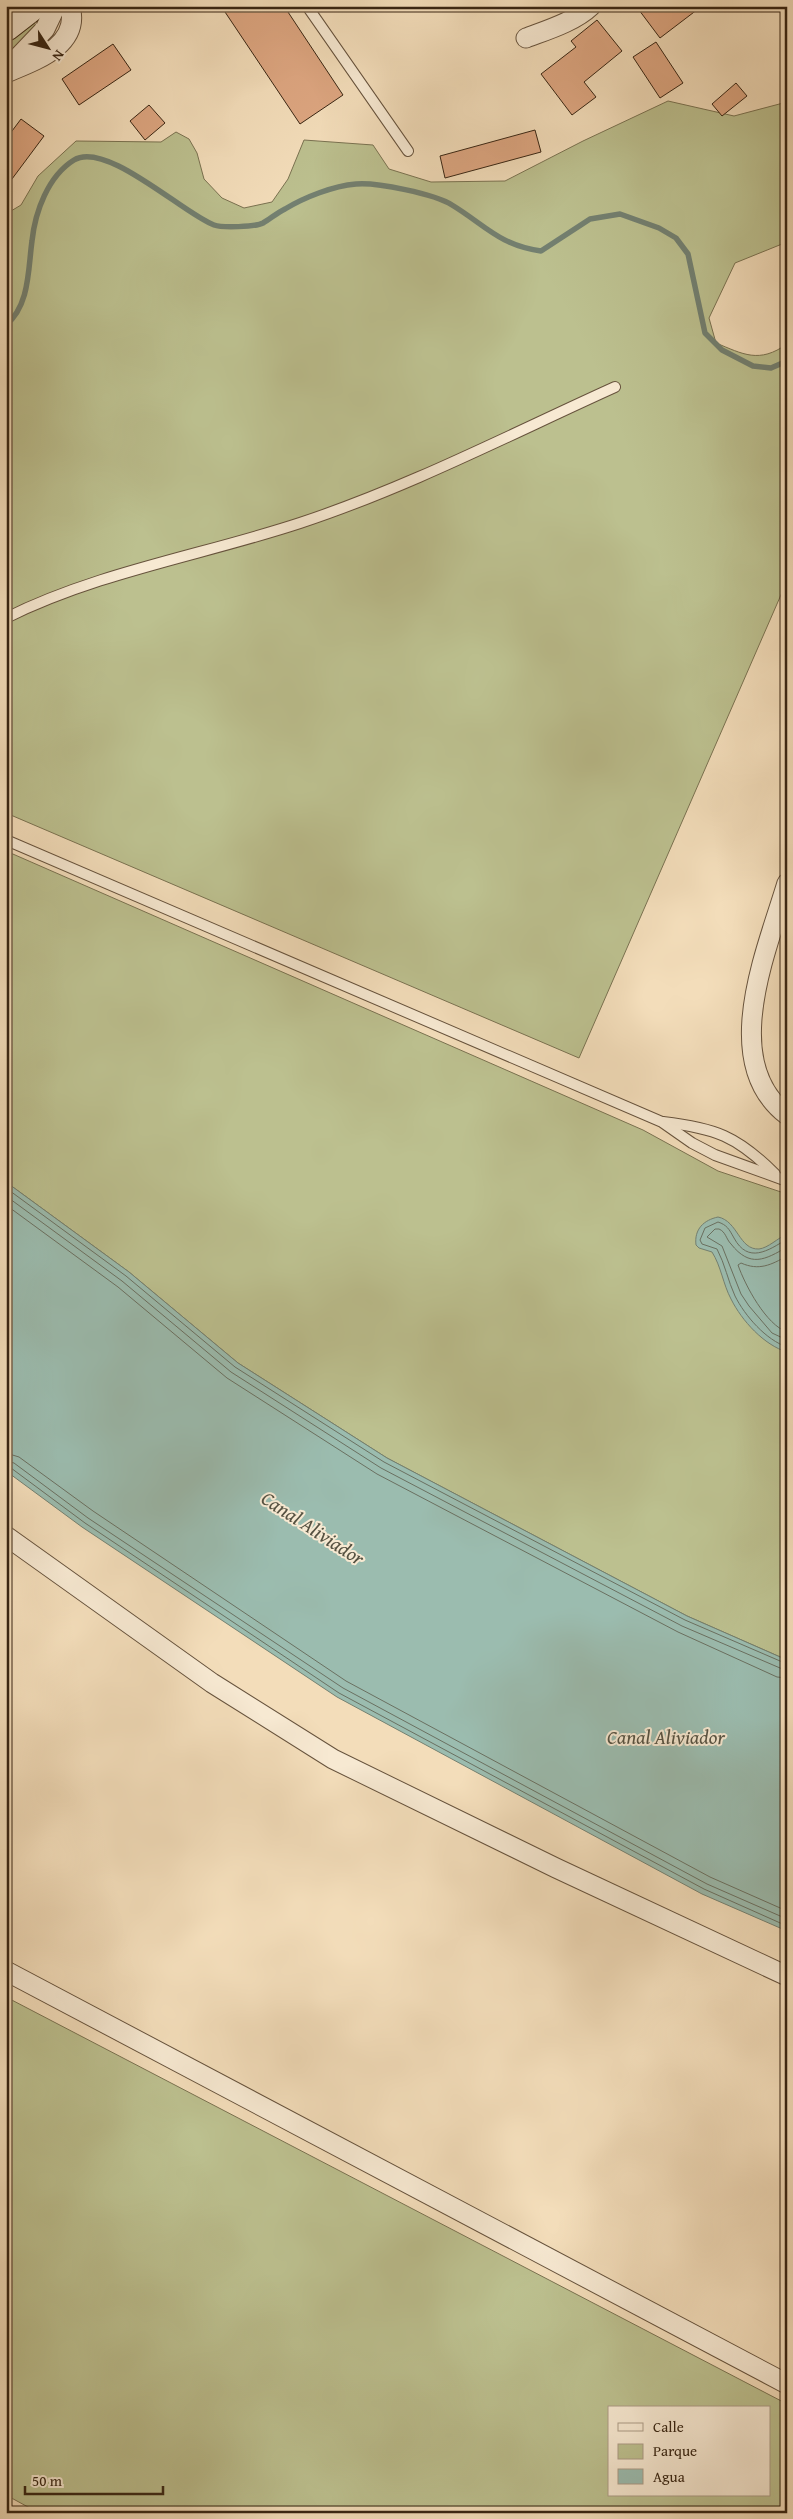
<svg xmlns="http://www.w3.org/2000/svg" width="793" height="2519" font-family="'Gentium Book Plus',serif">
  <style>
    .green { fill: #bcc08f; stroke: #7a7251; fill-rule: evenodd }
    .water { fill: #9bbcaf; stroke: #738071 }
    .lines { fill: none; stroke-linecap: round; stroke-linejoin: round }
    .shore { stroke: #6a7061; stroke-width: 1 }
    .stream { stroke: #738071; stroke-width: 5.5 }
    .building { fill: #dda681; stroke: #382513 }
    .service-casing { stroke: #67533d; stroke-width: 12 }
    .minor-casing { stroke: #67533d; stroke-width: 21 }
    .secondary-casing { stroke: #382513; stroke-width: 30 }
    .service { stroke: #f7e9d2; stroke-width: 10 }
    .minor { stroke: #f7e9d2; stroke-width: 19 }
    .secondary { stroke: #f7e9d2; stroke-width: 28 }
    .labels { text-anchor: middle; stroke-width: 4; stroke-linejoin: round; paint-order: stroke }
    .water-label { font-size: 20px; font-style: italic; fill: #565242; stroke: #f7e9d2 }
  </style>
  <rect width="100%" height="100%" fill="#f3ddba"/>
  <filter id="stains"><feTurbulence type="fractalNoise" baseFrequency=".004" numOctaves="4"/><feColorMatrix values="0 0 0 0 .2 0 0 0 0 .09 0 0 0 0 .02 0 0 0 .5 -.17"/></filter>
  <radialGradient id="worn" r=".72"><stop offset=".6" stop-color="#630" stop-opacity="0"/><stop offset="1" stop-color="#630" stop-opacity=".3"/></radialGradient>
  <g class="green">
    <polygon points="47,10 45,17 6,56 6,40"/>
    <path d="M668,101L734,116L787,102V242L735,263L709,318L716,343C743,354 759,364 787,344V581L579,1058L6,813V214L21,205L38,176L76,141L161,142L176,132L189,139L197,153L204,179L222,198L244,208L272,202L288,179L304,140L373,145L389,169L431,182L505,181L583,141Z"/>
    <polygon points="6,851 643,1130 718,1171 787,1194 787,1660 687,1616 387,1458 238,1363 129,1272 6,1182"/>
    <path d="M6,1997L787,2404V2513H39L6,2495ZM609,2408H769V2495H609Z"/>
  </g>
  <g class="water">
    <polygon points="6,1182 129,1272 238,1363 387,1458 687,1616 787,1660 787,1931 702,1894 337,1697 82,1527 6,1471"/>
    <path d="M718,1217C738,1221 739,1250 759,1249C768,1248 778,1238 787,1234V1352C764,1345 742,1321 731,1299C723,1284 721,1266 712,1252L699,1248L696,1245C694,1229 704,1220 718,1217Z"/>
  </g>
  <g class="lines">
    <g class="shore">
      <polyline points="6,1188 126,1276 235,1367 384,1462 685,1620 787,1664"/>
      <polyline points="6,1196 122,1281 231,1372 381,1468 682,1626 787,1671"/>
      <polyline points="6,1205 118,1287 227,1378 377,1474 678,1632 777,1677 787,1678"/>
      <path d="M787,1239C768,1251 748,1264 734,1238C729,1229 727,1225 718,1222L705,1228L700,1240L702,1244L717,1249C725,1264 728,1281 735,1296C745,1316 766,1340 787,1347"/>
      <path d="M787,1247C765,1260 750,1268 731,1244C726,1239 726,1232 719,1229H715L707,1237L722,1246L741,1294L749,1306L772,1333L787,1340"/>
      <path d="M787,1256C771,1265 759,1271 741,1263L738,1265C745,1285 766,1325 787,1332"/>
      <polyline points="6,1453 19,1457 93,1511 346,1681 710,1877 787,1911"/>
      <polyline points="6,1461 14,1463 88,1518 343,1688 707,1884 787,1919"/>
      <polyline points="6,1467 11,1468 85,1523 339,1693 704,1889 787,1926"/>
    </g>
    <path class="stream" d="M6,325C30,305 28,269 32,241C35,212 48,176 74,160C106,140 185,215 214,225C222,228 255,227 263,223C270,219 277,213 285,209C305,197 333,186 356,184C376,182 435,194 452,205C485,225 499,245 541,251L590,219L620,214L659,228L676,238L688,254L705,333L722,350L753,366L771,368L787,361"/>
  </g>
  <g class="building">
    <polygon points="221,6 284,6 343,95 300,124"/>
    <polygon points="636,6 702,6 660,38"/>
    <polygon points="597,20 622,51 584,82 596,97 572,115 541,74 576,47 571,41"/>
    <polygon points="656,42 683,83 660,98 633,57"/>
    <polygon points="113,44 131,70 79,105 62,79"/>
    <polygon points="736,83 747,96 722,116 712,104"/>
    <polygon points="149,105 165,123 145,140 130,121"/>
    <polygon points="21,119 44,136 6,187 6,139"/>
    <polygon points="535,130 541,152 445,178 440,156"/>
  </g>
  <g class="lines">
    <g class="service-casing">
      <g id="service">
        <polyline points="307,6 408,151"/>
        <path d="M6,618C98,572 203,555 300,523C409,487 511,434 615,387"/>
        <polyline points="6,840 662,1122 692,1143 715,1155 787,1181"/>
        <path d="M663,1122C715,1128 737,1136 775,1174"/>
      </g>
    </g>
    <g class="minor-casing">
      <g id="minor">
        <path d="M526,38C547,30 574,22 591,6"/>
        <polyline points="6,70 45,29 56,6"/>
        <path d="M6,73C34,61 81,46 70,6"/>
        <path d="M787,883C767,950 718,1062 787,1115"/>
        <polyline points="6,1536 212,1683 333,1759 556,1868 787,1976"/>
        <polyline points="6,1971 787,2384"/>
      </g>
    </g>
    <g class="secondary-casing">
      <polyline id="secondary" points="6,27 33,6"/>
    </g>
    <use href="#service" class="service"/>
    <use href="#minor" class="minor"/>
    <use href="#secondary" class="secondary"/>
  </g>
  <g class="labels">
    <g class="water-label">
      <text transform="translate(313 1528) rotate(33)" y="7">Canal Aliviador</text>
      <text x="666" y="1744">Canal Aliviador</text>
    </g>
  </g>
  <rect width="793" height="2519" fill="none" stroke="#f3ddba" stroke-width="25"/>
  <rect x="8" y="8" width="778" height="2504" fill="none" stroke="#382513" stroke-width="2.5"/>
  <rect x="12" y="12" width="768" height="2494" fill="none" stroke="#382513"/>
  <rect x="608" y="2406" width="162" height="90" fill="#f7e9d2" stroke="#ab9b86"/>
  <rect x="618" y="2423" width="25" height="8" fill="#f7e9d2" stroke="#ab9b86"/>
  <text x="653" y="2432" font-size="15" fill="#382513">Calle</text>
  <rect x="618" y="2444" width="25" height="15" fill="#bcc08f" stroke="#ab9b86"/>
  <text x="653" y="2456" font-size="15" fill="#382513">Parque</text>
  <rect x="618" y="2469" width="25" height="15" fill="#9bbcaf" stroke="#ab9b86"/>
  <text x="653" y="2482" font-size="15" fill="#382513">Agua</text>
  <g transform="translate(48 48) rotate(126)" stroke="#f7e9d2" stroke-width="4" paint-order="stroke">
  <path d="M0-4L9 19L0 12L-9 19Z" fill="#382513"/>
  <text y="-8" font-size="14" font-weight="bold" text-anchor="middle" fill="#382513">N</text>
  </g>
  <path d="M25 2486v8h138v-8" fill="none" stroke="#382513" stroke-width="2.5"/>
  <text x="32" y="2486" font-size="15" fill="#382513" stroke="#f7e9d2" stroke-width="4" paint-order="stroke">50 m</text>
  <rect width="100%" height="100%" filter="url(#stains)"/>
  <rect width="100%" height="100%" fill="url(#worn)"/>
</svg>
